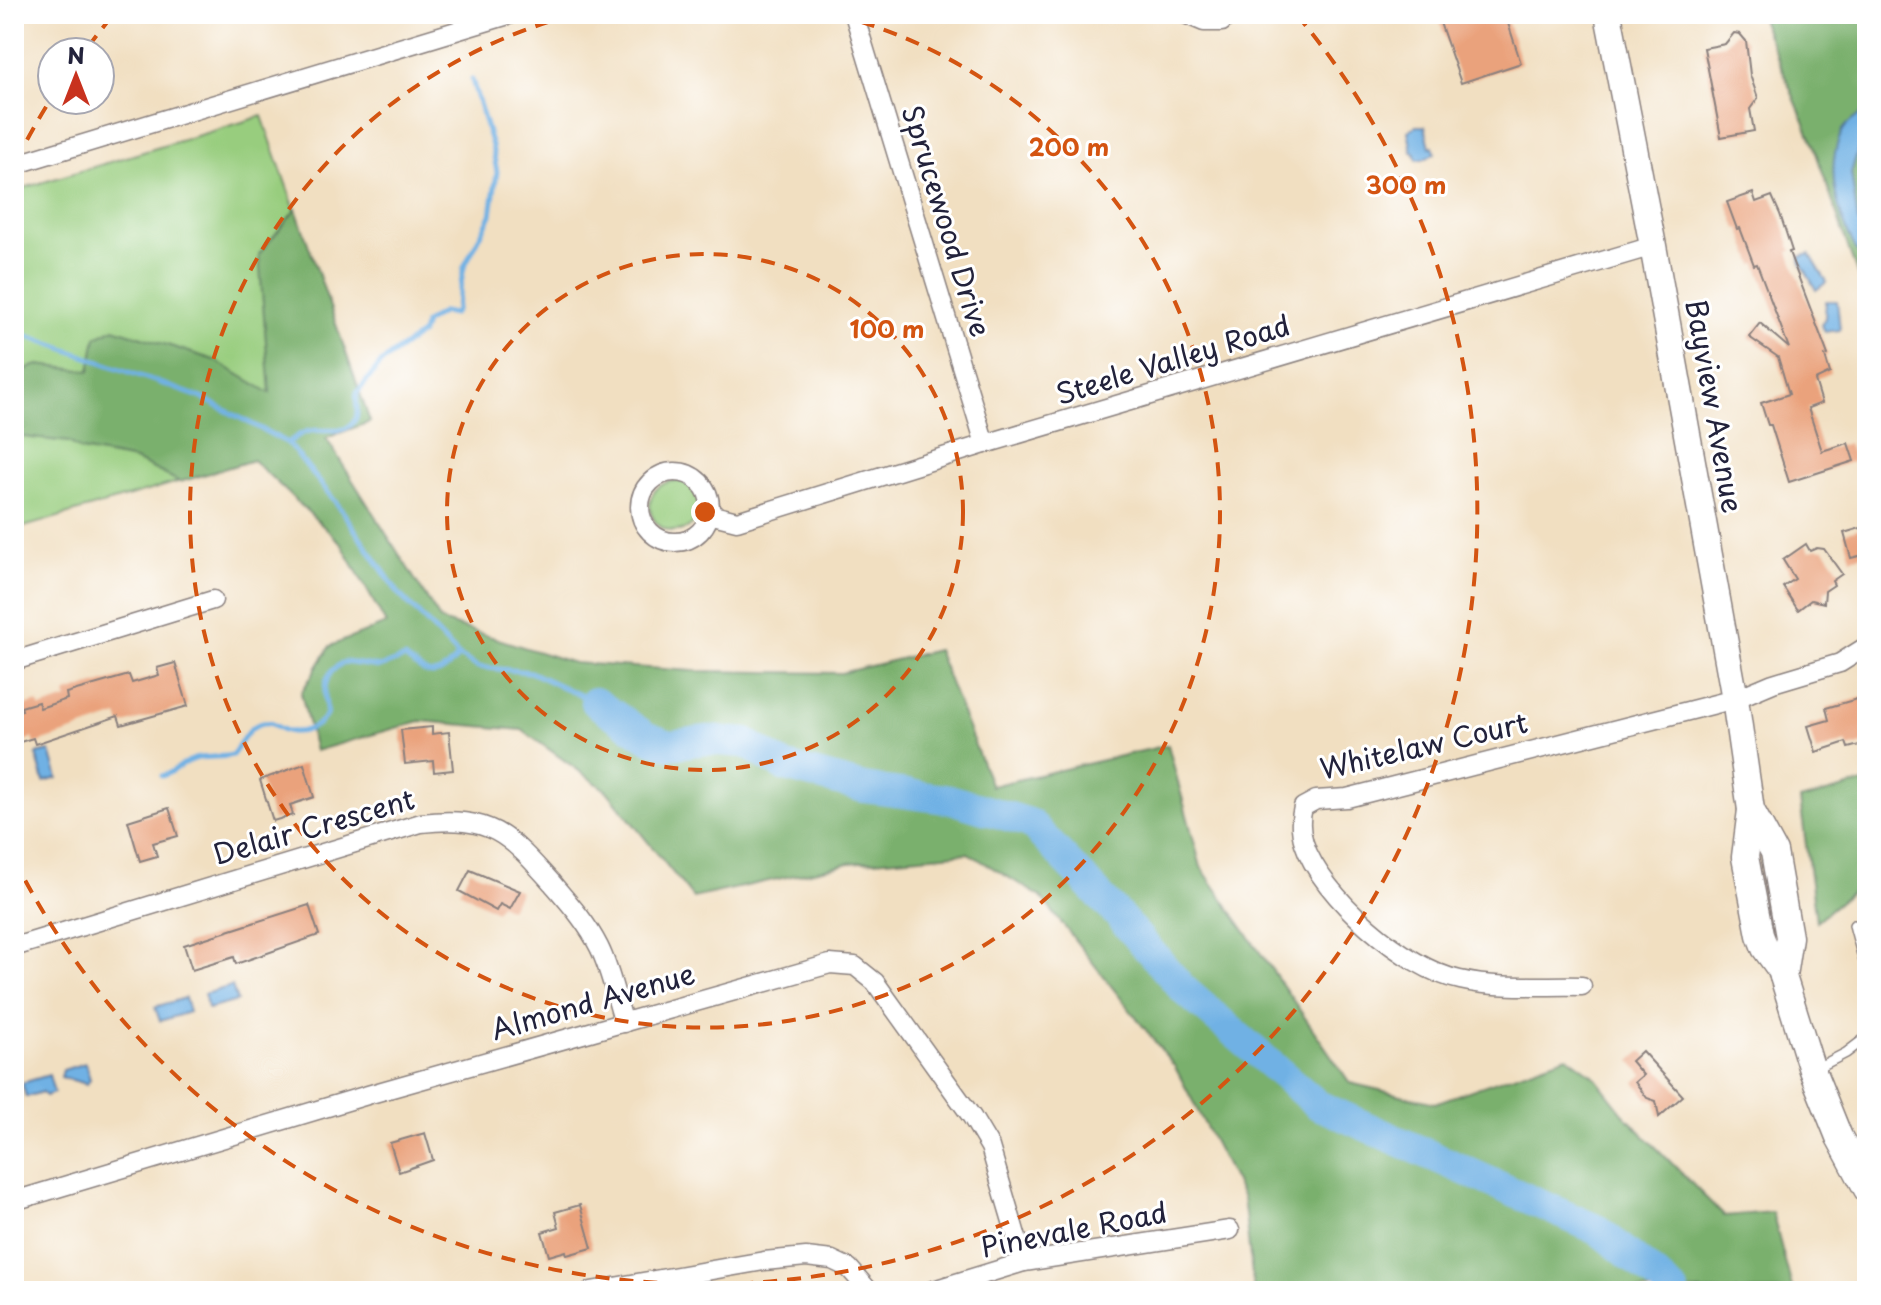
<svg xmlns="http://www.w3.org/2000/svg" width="1881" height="1305" font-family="'Playpen Sans',sans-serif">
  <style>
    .green { fill: #98cd7e; stroke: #5d785c; stroke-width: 2 }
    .forest { fill: #7ab06d; stroke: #4e6954; stroke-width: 2 }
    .water { fill: #6fb1e4; stroke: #486a90; stroke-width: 2 }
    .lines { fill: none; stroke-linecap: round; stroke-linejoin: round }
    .stream { stroke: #6fb1e4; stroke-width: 5 }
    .river { stroke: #6fb1e4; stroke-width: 30 }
    .building { fill: #eaa27b }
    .service-casing { stroke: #8a807e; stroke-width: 12 }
    .minor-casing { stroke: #8a807e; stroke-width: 21 }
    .secondary-casing { stroke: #8a807e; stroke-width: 29 }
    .service { stroke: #fff; stroke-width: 9 }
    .minor { stroke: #fff; stroke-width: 18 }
    .secondary { stroke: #fff; stroke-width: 26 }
    .ring { fill: none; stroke: #d45411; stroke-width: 4; stroke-dasharray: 14 10 }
    .labels { text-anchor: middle; stroke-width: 6; stroke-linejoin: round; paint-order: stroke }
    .street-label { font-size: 28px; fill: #22223b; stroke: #fff }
    .centre { fill: #d45411; stroke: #fff; stroke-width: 4 }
    .ring-label { font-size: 24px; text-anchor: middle; font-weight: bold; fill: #d45411; stroke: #fff; stroke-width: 6; stroke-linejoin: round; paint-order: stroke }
  </style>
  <rect width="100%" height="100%" fill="#fff"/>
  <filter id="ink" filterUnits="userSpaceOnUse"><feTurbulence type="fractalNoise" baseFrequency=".0125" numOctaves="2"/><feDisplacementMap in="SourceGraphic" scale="16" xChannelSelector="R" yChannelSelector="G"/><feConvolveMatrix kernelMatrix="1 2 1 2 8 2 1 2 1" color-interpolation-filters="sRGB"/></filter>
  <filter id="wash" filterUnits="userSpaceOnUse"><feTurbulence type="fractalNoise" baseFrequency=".006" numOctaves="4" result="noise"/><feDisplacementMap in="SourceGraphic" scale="32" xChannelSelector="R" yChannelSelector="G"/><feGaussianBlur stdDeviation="1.8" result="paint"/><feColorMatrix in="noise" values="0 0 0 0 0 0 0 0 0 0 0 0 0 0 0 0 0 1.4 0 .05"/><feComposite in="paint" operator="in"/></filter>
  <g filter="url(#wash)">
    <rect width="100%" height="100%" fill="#f1dfc1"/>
    <g class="green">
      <polygon points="262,116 370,422 253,460 14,530 14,191"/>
      <circle cx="675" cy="506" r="25"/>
    </g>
    <g class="forest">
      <polygon points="1759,14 1867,14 1867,303 1811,138"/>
      <polygon points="296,209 370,422 326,438 441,621 574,663 693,671 841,673 937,650 991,786 1168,745 1201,867 1350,1083 1435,1103 1567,1056 1593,1075 1627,1118 1724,1216 1772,1212 1793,1291 1254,1291 1243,1198 1175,1067 1041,897 968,853 849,863 693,898 607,791 522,730 420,721 315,751 301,693 330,646 386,624 341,543 253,460 180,482 135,460 81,450 69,442 14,436 14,373 38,365 90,371 96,337 114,328 214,360 270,393 259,254"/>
      <polygon points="1867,782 1867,879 1816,921 1800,800"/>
    </g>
    <g class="water">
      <path d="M1867,110V130L1861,139L1851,173L1858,222L1867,232V268C1843,231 1820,174 1843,130C1848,122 1859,115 1867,110Z"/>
      <polygon points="1416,126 1425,126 1430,147 1433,146 1435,153 1425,159 1417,160 1414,152 1412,152 1408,131"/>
      <polygon points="1810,254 1827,282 1816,290 1800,261 1800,257"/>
      <polygon points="1826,301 1837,301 1840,330 1825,332 1821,325 1825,318"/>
      <polygon points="50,751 58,778 44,782 36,754"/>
      <polygon points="232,986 237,1001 208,1009 204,994"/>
      <polygon points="185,998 189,1012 160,1021 155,1007"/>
      <polygon points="85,1063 90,1079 87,1084 61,1077 63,1070"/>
      <polygon points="49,1075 54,1093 46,1096 42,1092 26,1097 22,1083"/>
    </g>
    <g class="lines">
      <g class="stream">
        <polyline points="14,331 202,398 288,443 338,505 399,594 459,656"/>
        <path d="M288,443C294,438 302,432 310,431C325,428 347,437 356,418C359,411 355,401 357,393L382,362L422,333L425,323L443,312L453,314L456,311L464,267L491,215L497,172L492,146L472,80"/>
        <path d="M162,776C175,772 184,761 198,758C210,756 221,758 232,755C242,744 246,726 263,723C273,721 278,729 287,731C302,735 319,727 327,714C324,694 320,673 345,662L380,667L405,658C431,679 436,680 459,656L478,667L530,672L595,702"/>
      </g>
      <polyline class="river" points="595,702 647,737 670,745 706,740 746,743 783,766 864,788 953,800 1030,823 1120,917 1183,989 1318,1105 1598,1230 1674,1291"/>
    </g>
    <g id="blocks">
      <g class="building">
        <polygon points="1437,14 1505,14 1521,63 1461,83"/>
        <polygon points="1734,33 1740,34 1746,41 1750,75 1758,98 1750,109 1754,131 1721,137 1704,48 1725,44"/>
        <polygon points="1753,193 1756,202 1772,196 1780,214 1792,251 1789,252 1828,355 1825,356 1830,373 1815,380 1822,403 1808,408 1822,451 1848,443 1854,461 1789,482 1771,425 1768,425 1761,403 1789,394 1778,357 1749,337 1760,323 1789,348 1757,264 1754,265 1740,228 1737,229 1727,202"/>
        <polygon points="1867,526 1867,554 1851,558 1844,533"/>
        <polygon points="1806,544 1810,551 1817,548 1824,549 1842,574 1832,581 1834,585 1825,591 1824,603 1811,600 1798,610 1783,587 1795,579 1783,560"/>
        <polygon points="175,663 188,706 121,725 118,716 35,744 33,738 14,744 14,712 22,710 21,707 38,702 40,708 67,699 66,693 129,675 132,683 159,675 157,668"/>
        <polygon points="1867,696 1867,743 1848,748 1846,742 1816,752 1808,726 1829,720 1826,708"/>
        <polygon points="432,727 432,734 449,732 453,770 434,772 433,761 405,764 401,730"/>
        <polygon points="304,764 314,797 290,805 293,815 273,821 260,780"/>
        <polygon points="169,808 178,836 153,843 157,856 140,861 128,821"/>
        <polygon points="470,870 520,891 510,909 500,904 496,911 459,891"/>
        <polygon points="309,905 319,935 236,964 234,957 192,970 184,945"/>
        <polygon points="1642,1051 1683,1096 1659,1117 1656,1101 1647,1098 1635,1082 1643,1075 1631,1061"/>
        <polygon points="425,1133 433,1160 399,1172 390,1143"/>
        <polygon points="580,1205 592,1248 567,1255 566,1251 549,1256 542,1232 559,1227 555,1212"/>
      </g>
    </g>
  </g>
  <g filter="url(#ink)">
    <use href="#blocks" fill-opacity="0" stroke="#8a807e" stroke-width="2"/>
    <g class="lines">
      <g class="service-casing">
        <g id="service">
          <polyline points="1854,925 1867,973"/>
          <polyline points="1815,1069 1846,1053 1867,1037"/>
          <polyline points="1858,1291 1867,1287"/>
        </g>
      </g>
      <g class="minor-casing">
        <g id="minor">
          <polyline points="854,14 985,444"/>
          <polyline points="1185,14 1204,22 1222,22"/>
          <polyline points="14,165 512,14"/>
          <circle cx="675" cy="507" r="35"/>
          <polyline points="709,514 737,521 985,444 1653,246"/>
          <polyline points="14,661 213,600"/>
          <path d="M14,947L421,823C491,815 508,834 552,883C570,904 587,923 599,947C611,971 616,999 624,1023"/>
          <path d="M1582,986C1543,985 1499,989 1460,980C1406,969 1321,896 1304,843C1300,831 1300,819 1303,807L1316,800L1347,798L1735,699L1773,683L1840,663L1867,646"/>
          <polyline points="14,1201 371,1094 830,964 855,966 875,982 972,1117 990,1147 1024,1262"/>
          <polyline points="591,1291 764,1261 806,1257 832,1260 849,1268 869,1291"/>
          <polyline points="930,1291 1024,1262 1230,1230"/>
        </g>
      </g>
      <g class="secondary-casing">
        <g id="secondary">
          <polyline points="1608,14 1653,246 1735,699 1751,810 1745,857 1760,935 1765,948 1781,970 1812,1070 1839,1137 1867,1189"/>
          <polyline points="1751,810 1774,852 1789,937 1783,976"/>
        </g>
      </g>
      <use href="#service" class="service"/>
      <use href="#minor" class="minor"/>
      <use href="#secondary" class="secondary"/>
    </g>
  </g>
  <g class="ring">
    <circle cx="705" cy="512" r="258"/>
    <path d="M838 15A515 515 0 1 1 572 15"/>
    <path d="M16 161A773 773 0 0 1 49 102M88 47A773 773 0 0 1 113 15M1297 15A773 773 0 1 1 16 863"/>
  </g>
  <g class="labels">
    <g class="street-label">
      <text transform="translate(946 221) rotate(73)" y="10">Sprucewood Drive</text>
      <text transform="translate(1173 360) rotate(-17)" y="10">Steele Valley Road</text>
      <text transform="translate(1714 406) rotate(80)" y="10">Bayview Avenue</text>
      <text transform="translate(1424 746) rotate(-13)" y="10">Whitelaw Court</text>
      <text transform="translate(314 827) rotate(-16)" y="10">Delair Crescent</text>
      <text transform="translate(593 1002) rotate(-16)" y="10">Almond Avenue</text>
      <text transform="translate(1074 1230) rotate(-11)" y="10">Pinevale Road</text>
    </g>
  </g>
  <circle cx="705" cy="512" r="12" class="centre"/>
  <g class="ring-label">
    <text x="1069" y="156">200 m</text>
    <text x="1406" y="194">300 m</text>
    <text x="887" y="338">100 m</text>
  </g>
  <rect width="1881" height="1305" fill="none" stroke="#fff" stroke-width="48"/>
  <g transform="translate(76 76)"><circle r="38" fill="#ffffff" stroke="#a7a7b1" stroke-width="2"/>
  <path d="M0-6L14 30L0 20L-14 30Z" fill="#c8321e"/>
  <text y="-12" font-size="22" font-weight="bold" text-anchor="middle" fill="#22223b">N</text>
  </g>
</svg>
